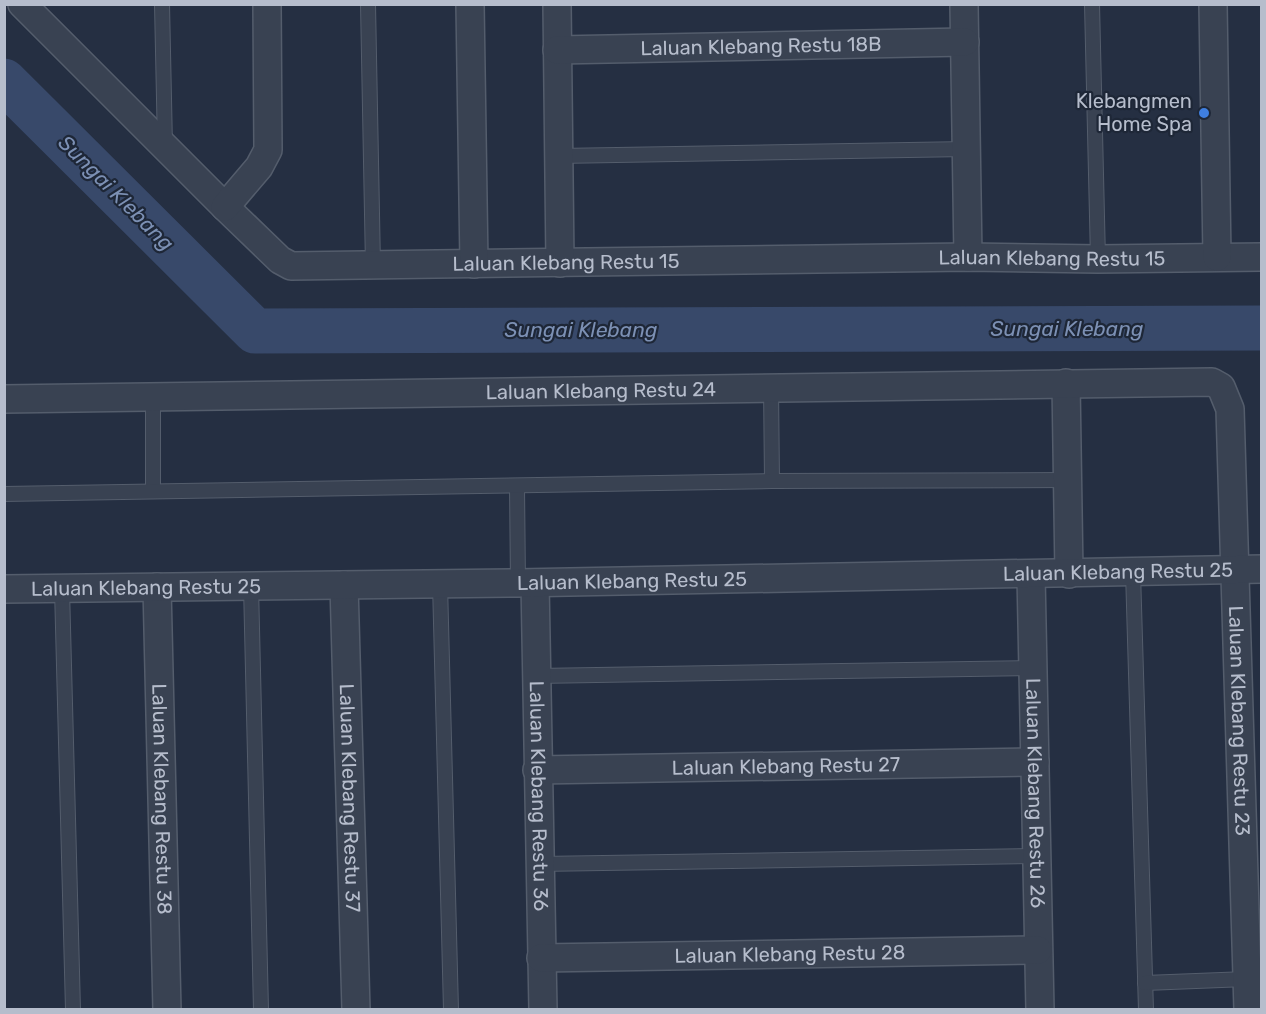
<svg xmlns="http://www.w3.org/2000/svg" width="1266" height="1014" font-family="Rubik,sans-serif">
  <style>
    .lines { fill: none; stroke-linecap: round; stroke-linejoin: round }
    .river { stroke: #38496a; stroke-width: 45 }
    .service-casing { stroke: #545d6c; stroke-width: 16 }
    .minor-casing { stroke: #545d6c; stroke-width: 30 }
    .service { stroke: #394252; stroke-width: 14 }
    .minor { stroke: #394252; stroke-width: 27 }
    .shop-dot { fill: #3f7fe0; stroke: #1e2737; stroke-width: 2 }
    .labels { text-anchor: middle; stroke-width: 4.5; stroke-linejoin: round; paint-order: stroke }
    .street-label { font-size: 20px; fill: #b6bdcc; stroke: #1e2737 }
    .poi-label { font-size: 20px; fill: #b6bdcc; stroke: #1e2737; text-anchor: end }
    .water-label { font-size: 21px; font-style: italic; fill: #7c90b4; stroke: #1e2737 }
  </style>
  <rect width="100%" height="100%" fill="#252f42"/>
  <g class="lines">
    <polyline class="river" points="4,81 255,331 1262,328"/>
    <g class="service-casing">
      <g id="service">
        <polyline points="162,4 165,146"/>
        <polyline points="368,4 373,266"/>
        <polyline points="1092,4 1098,259"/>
        <polyline points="558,156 967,149"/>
        <polyline points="771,387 772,481"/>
        <polyline points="153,396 153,491"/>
        <polyline points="517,487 518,583"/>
        <polyline points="4,494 772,481 1068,480"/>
        <polyline points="1133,572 1146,1010"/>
        <polyline points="440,584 451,1010"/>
        <polyline points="251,586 261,1010"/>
        <polyline points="62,589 73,1010"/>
        <polyline points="536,676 1033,668"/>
        <polyline points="539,864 1037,856"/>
        <polyline points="1145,983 1247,979"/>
      </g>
    </g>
    <g class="minor-casing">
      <g id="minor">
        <path id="s1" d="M22,4L225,207L280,260L291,266L968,257L1098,259L1262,257"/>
        <polyline points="470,4 474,264"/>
        <polyline points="557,4 560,263"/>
        <polyline points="964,4 968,257"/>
        <polyline points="1213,4 1217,257"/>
        <path id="s2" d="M557,50L965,42"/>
        <polyline points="225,207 259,167 268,150 267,4"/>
        <polyline points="1066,383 1069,574"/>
        <path id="s3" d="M4,399L1212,382L1221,387L1230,409L1248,1010"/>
        <path id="s4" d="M1031,575L1040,1010"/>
        <path id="s5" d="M535,583L543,1010"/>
        <path id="s6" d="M344,585L356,1010"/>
        <path id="s7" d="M157,587L167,1010"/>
        <path id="s8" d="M4,589L518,583L1262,569"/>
        <path id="s9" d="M537,770L1035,762"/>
        <path id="s10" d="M541,958L1038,950"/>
      </g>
    </g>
    <use href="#service" class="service"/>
    <use href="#minor" class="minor"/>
  </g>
  <circle class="shop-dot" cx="1204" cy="113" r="6"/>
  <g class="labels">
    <g class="street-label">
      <text dy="7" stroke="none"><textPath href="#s2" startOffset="204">Laluan Klebang Restu 18B</textPath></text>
      <text dy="7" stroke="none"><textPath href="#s1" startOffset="1137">Laluan Klebang Restu 15</textPath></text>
      <text dy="7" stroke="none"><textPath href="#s1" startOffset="651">Laluan Klebang Restu 15</textPath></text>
      <text dy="7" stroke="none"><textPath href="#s3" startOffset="597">Laluan Klebang Restu 24</textPath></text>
      <text dy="7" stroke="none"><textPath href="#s8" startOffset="1114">Laluan Klebang Restu 25</textPath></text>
      <text dy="7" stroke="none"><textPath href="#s8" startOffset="628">Laluan Klebang Restu 25</textPath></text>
      <text dy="7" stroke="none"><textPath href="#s8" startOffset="142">Laluan Klebang Restu 25</textPath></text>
      <text dy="7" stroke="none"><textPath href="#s3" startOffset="1554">Laluan Klebang Restu 23</textPath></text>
      <text dy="7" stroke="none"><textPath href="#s9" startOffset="249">Laluan Klebang Restu 27</textPath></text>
      <text dy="7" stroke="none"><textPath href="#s4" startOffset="218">Laluan Klebang Restu 26</textPath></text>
      <text dy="7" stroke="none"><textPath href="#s5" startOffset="213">Laluan Klebang Restu 36</textPath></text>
      <text dy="7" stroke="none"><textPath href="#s6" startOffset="213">Laluan Klebang Restu 37</textPath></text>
      <text dy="7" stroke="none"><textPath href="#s7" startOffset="212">Laluan Klebang Restu 38</textPath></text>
      <text dy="7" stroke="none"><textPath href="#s10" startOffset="249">Laluan Klebang Restu 28</textPath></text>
    </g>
    <g class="poi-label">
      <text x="1192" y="108">Klebangmen<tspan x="1192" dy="23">Home Spa</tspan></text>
    </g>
    <g class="water-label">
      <text transform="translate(116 193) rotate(45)" y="7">Sungai Klebang</text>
      <text x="1067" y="336">Sungai Klebang</text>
      <text x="581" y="337">Sungai Klebang</text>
    </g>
  </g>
  <rect width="1266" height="1014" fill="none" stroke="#b6bdcc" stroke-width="12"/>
</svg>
